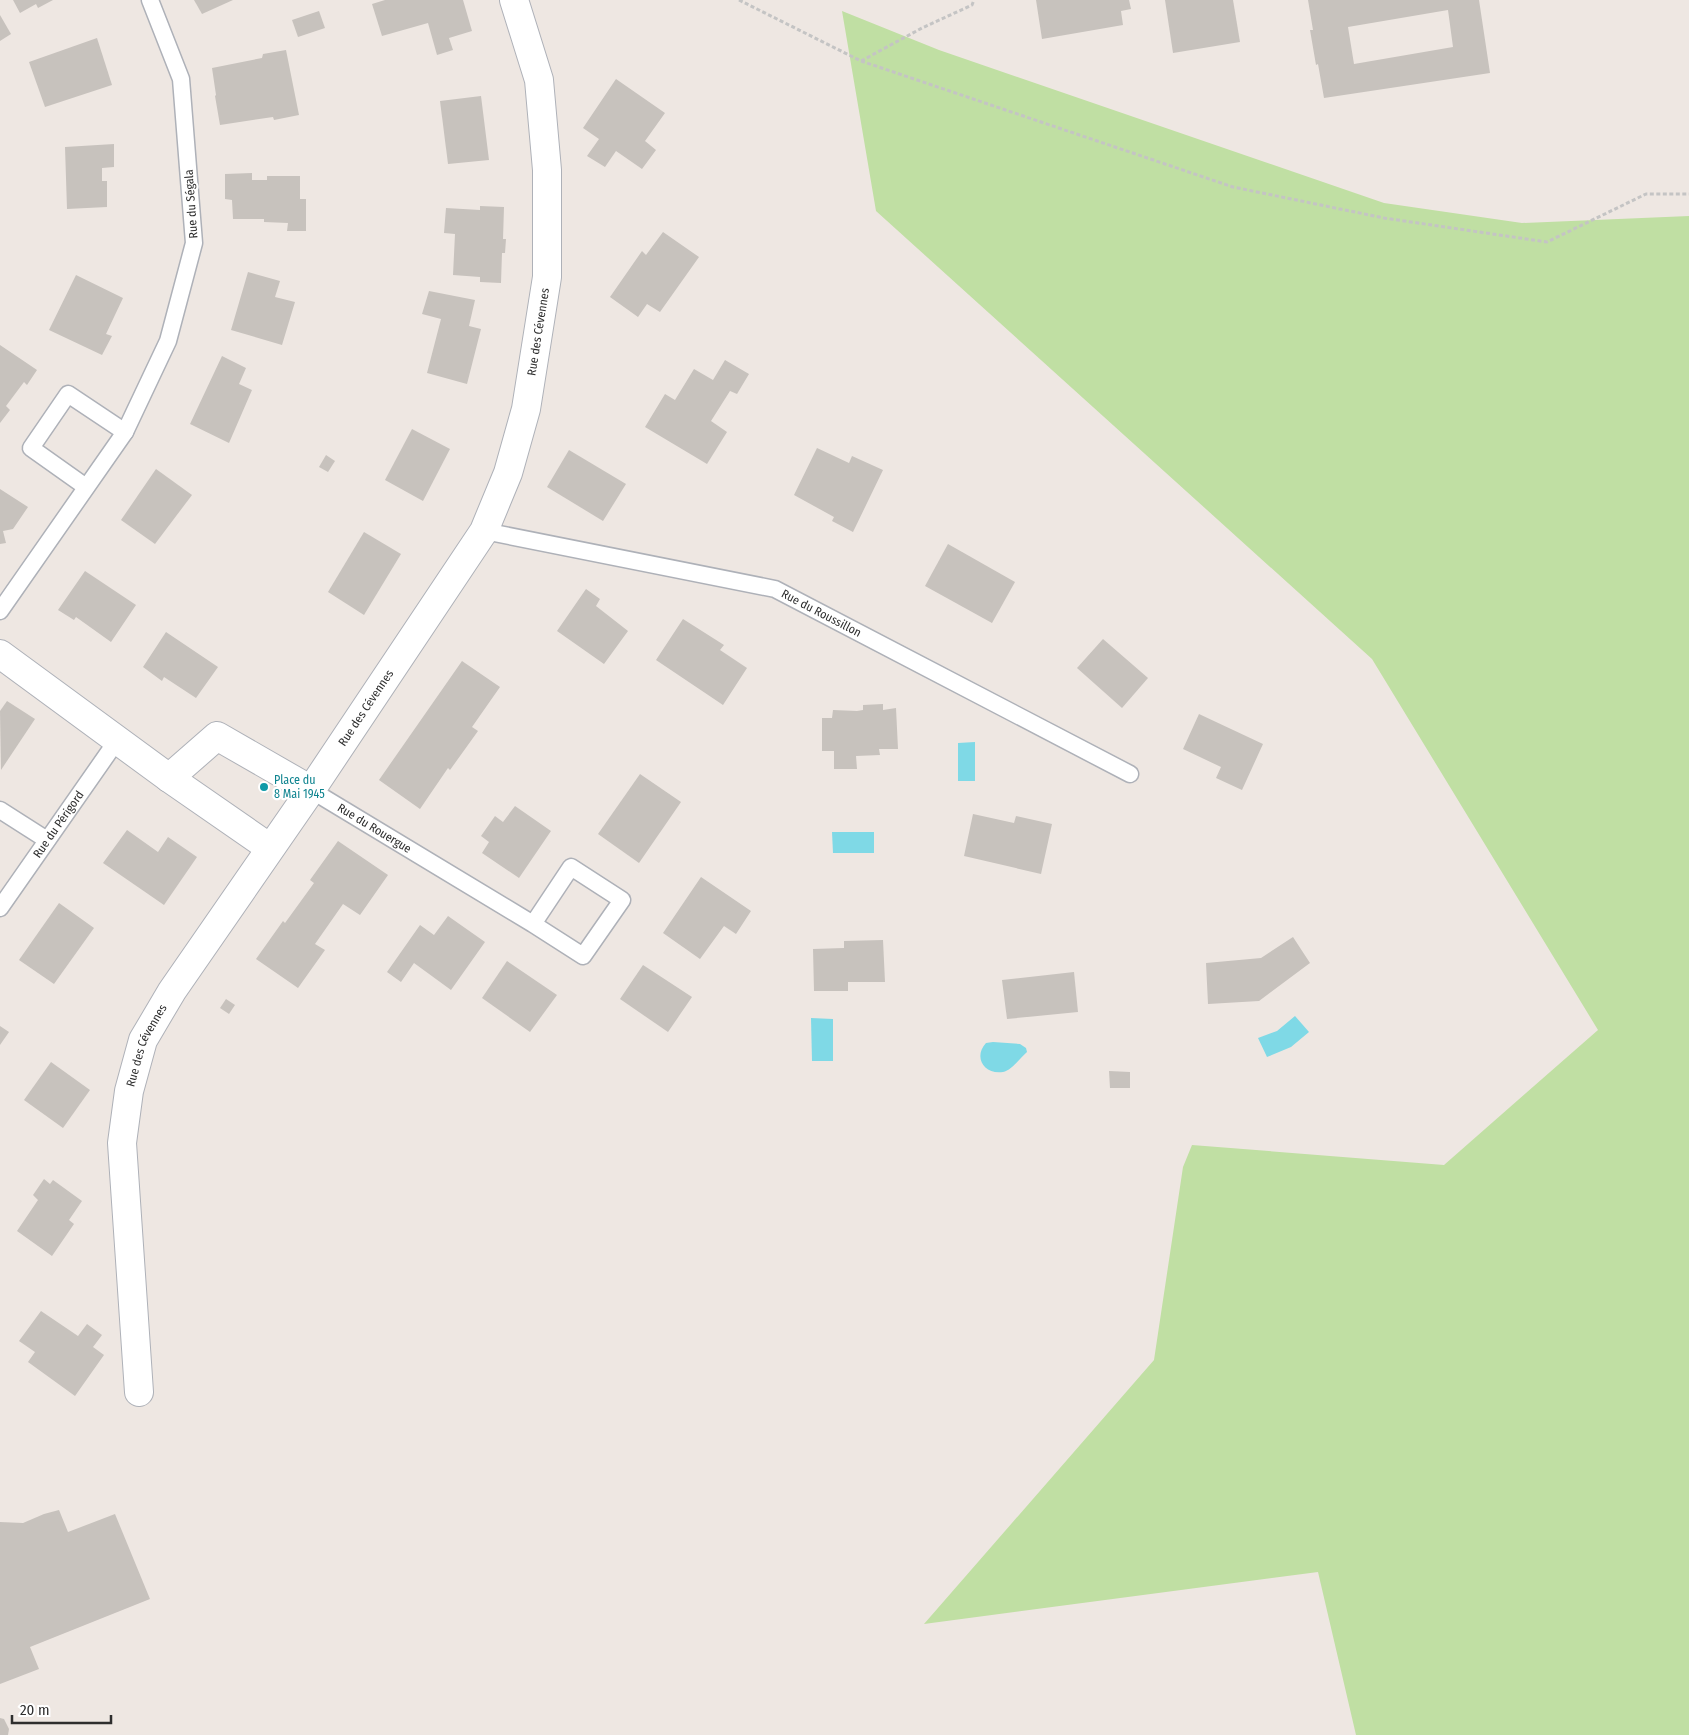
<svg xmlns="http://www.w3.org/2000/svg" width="1689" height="1735" font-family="'Fira Sans Condensed',sans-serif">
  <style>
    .green { fill: #c0dfa3 }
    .water { fill: #7fd9e6 }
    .building { fill: #c7c2bd; fill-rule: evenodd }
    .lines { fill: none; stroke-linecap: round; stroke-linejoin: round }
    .service-casing { stroke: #aeb1b8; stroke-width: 19 }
    .minor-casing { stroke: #aeb1b8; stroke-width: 30 }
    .path { stroke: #c4c4c4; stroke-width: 3; stroke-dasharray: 4 2.5; stroke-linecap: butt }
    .service { stroke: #fff; stroke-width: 16 }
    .minor { stroke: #fff; stroke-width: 28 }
    .culture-dot { fill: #0f9aa8; stroke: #fff; stroke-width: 2 }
    .labels { text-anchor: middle; stroke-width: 4.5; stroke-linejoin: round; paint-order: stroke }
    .street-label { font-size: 12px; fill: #2e2e2e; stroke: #fff }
    .culture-label { font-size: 12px; fill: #0d838f; stroke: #fff; text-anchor: start }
  </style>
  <rect width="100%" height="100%" fill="#eee7e2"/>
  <polygon class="green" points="842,11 939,50 1384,203 1522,223 1689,216 1689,1735 1356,1735 1318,1572 924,1624 1154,1360 1183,1167 1192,1145 1444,1165 1598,1030 1372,659 876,211"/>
  <g class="water">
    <polygon points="975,742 975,781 958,781 958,743"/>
    <polygon points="832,832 874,832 874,853 833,853"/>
    <polygon points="1295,1016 1309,1032 1291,1047 1267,1057 1258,1038 1277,1031"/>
    <polygon points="811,1018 833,1019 833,1061 812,1061"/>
    <path d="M993,1042L1020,1044L1026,1048L1027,1052C1020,1058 1012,1070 1003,1072C984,1075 973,1057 986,1043Z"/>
  </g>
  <g class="building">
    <polygon points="13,0 53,0 38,8 36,4 20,13"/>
    <polygon points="194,0 233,0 202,14"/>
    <polygon points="385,0 463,0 472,31 449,38 453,50 437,55 428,23 382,36 372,4"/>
    <polygon points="1036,0 1129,0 1131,9 1121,11 1123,25 1042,39"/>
    <polygon points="1165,0 1233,0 1240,42 1173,53"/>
    <path d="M1308,0H1479L1490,73L1324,98L1318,64L1316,65L1310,30H1313ZM1448,10L1453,47L1354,64L1348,27Z"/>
    <polygon points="319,11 325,28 298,37 292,20"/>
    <polygon points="0,15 11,34 0,41"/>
    <polygon points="97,38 112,85 45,107 29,62"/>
    <polygon points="286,50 299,115 274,120 273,117 220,125 215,96 216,95 212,68 262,58 263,54"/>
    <polygon points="616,79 665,113 645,141 656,150 642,169 616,151 605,167 587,156 599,139 583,128"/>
    <polygon points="481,96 489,160 448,164 440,101"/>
    <polygon points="114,144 114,167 102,168 102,181 107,181 107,207 67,209 65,147"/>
    <polygon points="252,173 252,180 267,180 267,176 300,176 300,199 306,199 306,231 287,231 288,223 264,222 264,219 233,219 232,200 225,199 225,174"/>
    <polygon points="480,206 504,207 503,239 506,239 505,253 502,253 501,283 480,282 480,277 453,275 455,234 444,233 446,208 480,210"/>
    <polygon points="663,232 699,257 660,312 647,304 638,317 610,297 642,251 646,255"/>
    <polygon points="248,272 280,281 275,297 295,302 282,345 231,330"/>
    <polygon points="76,275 123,298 106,334 112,336 102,355 49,330"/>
    <polygon points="429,291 475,300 469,326 481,329 467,384 427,373 441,319 422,314"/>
    <polygon points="0,345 37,370 27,385 24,382 6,406 10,410 0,423"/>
    <polygon points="222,356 246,368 239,384 252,390 229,443 190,424"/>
    <polygon points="725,360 749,374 737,394 730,391 711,421 727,432 707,464 645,427 665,394 675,400 694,369 713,380"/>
    <polygon points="412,429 450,449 423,501 385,480"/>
    <polygon points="817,448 849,463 852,456 883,470 853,532 832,521 834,517 794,495"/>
    <polygon points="569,450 626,484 603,521 547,487"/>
    <polygon points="326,455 335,461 328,472 319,467"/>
    <polygon points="156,469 192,495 155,544 121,520"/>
    <polygon points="0,489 28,507 13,529 3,531 6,543 0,544"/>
    <polygon points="364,532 401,554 364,615 328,592"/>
    <polygon points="948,544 1015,582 992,623 925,586"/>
    <polygon points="85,571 136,605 111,642 76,617 74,620 58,610"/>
    <polygon points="586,589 600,599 596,606 628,631 604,664 557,631"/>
    <polygon points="683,619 724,645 720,650 747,668 723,705 656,660"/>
    <polygon points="166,632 218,667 196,698 164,677 162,681 143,667"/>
    <polygon points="1103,639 1148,678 1122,708 1077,668"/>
    <polygon points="462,661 500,687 472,727 478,731 450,770 448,768 420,809 379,780"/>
    <polygon points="7,701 35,719 1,770 0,711"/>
    <polygon points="883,704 883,710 896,708 898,749 879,749 880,755 856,756 857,769 834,769 834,751 822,751 822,718 832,718 833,710 857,711 863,710 863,705"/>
    <polygon points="1199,714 1263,744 1242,790 1216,778 1221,767 1183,749"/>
    <polygon points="640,774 681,802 639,863 598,834"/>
    <polygon points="515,806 551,831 519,878 482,853 489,842 481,836 495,816 503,822"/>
    <polygon points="973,814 1014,823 1016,816 1052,824 1041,874 964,856"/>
    <polygon points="127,830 158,852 168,837 197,857 164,905 103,863"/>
    <polygon points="338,841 388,875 360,915 343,904 315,944 325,950 298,988 256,959 283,921 285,923 314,883 310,880"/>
    <polygon points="701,877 751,911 736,934 724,926 700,959 663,933"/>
    <polygon points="59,903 94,928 54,984 19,960"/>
    <polygon points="448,916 485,942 451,990 414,963 401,982 387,972 420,925 434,935"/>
    <polygon points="1293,937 1310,963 1259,1001 1208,1004 1206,963 1261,958"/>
    <polygon points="883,940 885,982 848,982 848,991 814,991 813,949 844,948 844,941"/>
    <polygon points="507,961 557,995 530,1032 482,998"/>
    <polygon points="643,965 692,997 668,1032 620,999"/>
    <polygon points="1074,972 1078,1012 1007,1019 1002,980"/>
    <polygon points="226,999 235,1005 229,1014 220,1008"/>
    <polygon points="0,1026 9,1032 0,1045"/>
    <polygon points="51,1062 90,1090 63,1128 24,1100"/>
    <polygon points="1109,1071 1130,1072 1130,1088 1110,1088"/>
    <polygon points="44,1179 50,1184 53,1180 82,1201 69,1220 74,1224 52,1256 17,1231 38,1200 33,1195"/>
    <polygon points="41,1311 78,1336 87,1324 102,1335 93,1347 104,1355 75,1396 28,1362 35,1352 19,1341"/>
    <polygon points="59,1510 68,1532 115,1514 150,1599 30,1647 39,1669 0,1684 0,1522 23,1523 44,1514"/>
    <polygon points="0,1718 4,1719 9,1729 8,1735 0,1735"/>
  </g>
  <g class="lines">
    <g class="service-casing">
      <g id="service">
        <polyline points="86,487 31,448 68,394 125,432"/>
        <path id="s1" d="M484,531L775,589L1130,774"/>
        <polyline points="0,611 125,432 168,341 194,243 181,79 150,0"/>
        <path id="s2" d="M311,790L533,924L571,867L622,900L583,956L533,924"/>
        <polyline points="0,810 47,840"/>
        <path id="s3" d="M0,908L118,739"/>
      </g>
    </g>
    <g class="minor-casing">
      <g id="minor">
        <polyline points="0,654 169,778 270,848"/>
        <polyline points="169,778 217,736 311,790"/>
        <path id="s4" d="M139,1392L122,1143L129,1091L143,1040L172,991L311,790L484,531L508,473L526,409L547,277V170L539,80L514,0"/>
      </g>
    </g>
    <g class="path">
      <polyline points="739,0 861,61 922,28 972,5 974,0"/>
      <polyline points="861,61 1233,187 1384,218 1547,242 1646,194 1689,194"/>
    </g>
    <use href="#service" class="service"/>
    <use href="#minor" class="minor"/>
  </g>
  <circle class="culture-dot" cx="264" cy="787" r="5"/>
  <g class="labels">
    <g class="street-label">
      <text transform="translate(191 204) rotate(-94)" y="4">Rue du Ségala</text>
      <text dy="4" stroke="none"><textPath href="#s4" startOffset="1175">Rue des Cévennes</textPath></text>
      <text dy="4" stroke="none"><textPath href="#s1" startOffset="349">Rue du Roussillon</textPath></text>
      <text dy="4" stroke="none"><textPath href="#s4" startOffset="755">Rue des Cévennes</textPath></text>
      <text dy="4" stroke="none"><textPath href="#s3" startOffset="102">Rue du Périgord</textPath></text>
      <text dy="4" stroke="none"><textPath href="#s2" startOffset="74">Rue du Rouergue</textPath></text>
      <text dy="4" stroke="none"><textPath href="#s4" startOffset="351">Rue des Cévennes</textPath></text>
    </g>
    <g class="culture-label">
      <text x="274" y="784">Place du<tspan x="274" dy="14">8 Mai 1945</tspan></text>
    </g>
  </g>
  <path d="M12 1715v8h99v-8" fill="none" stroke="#2e2e2e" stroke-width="2.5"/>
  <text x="20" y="1715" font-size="15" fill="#2e2e2e" stroke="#ffffff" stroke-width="4" paint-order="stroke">20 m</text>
</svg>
